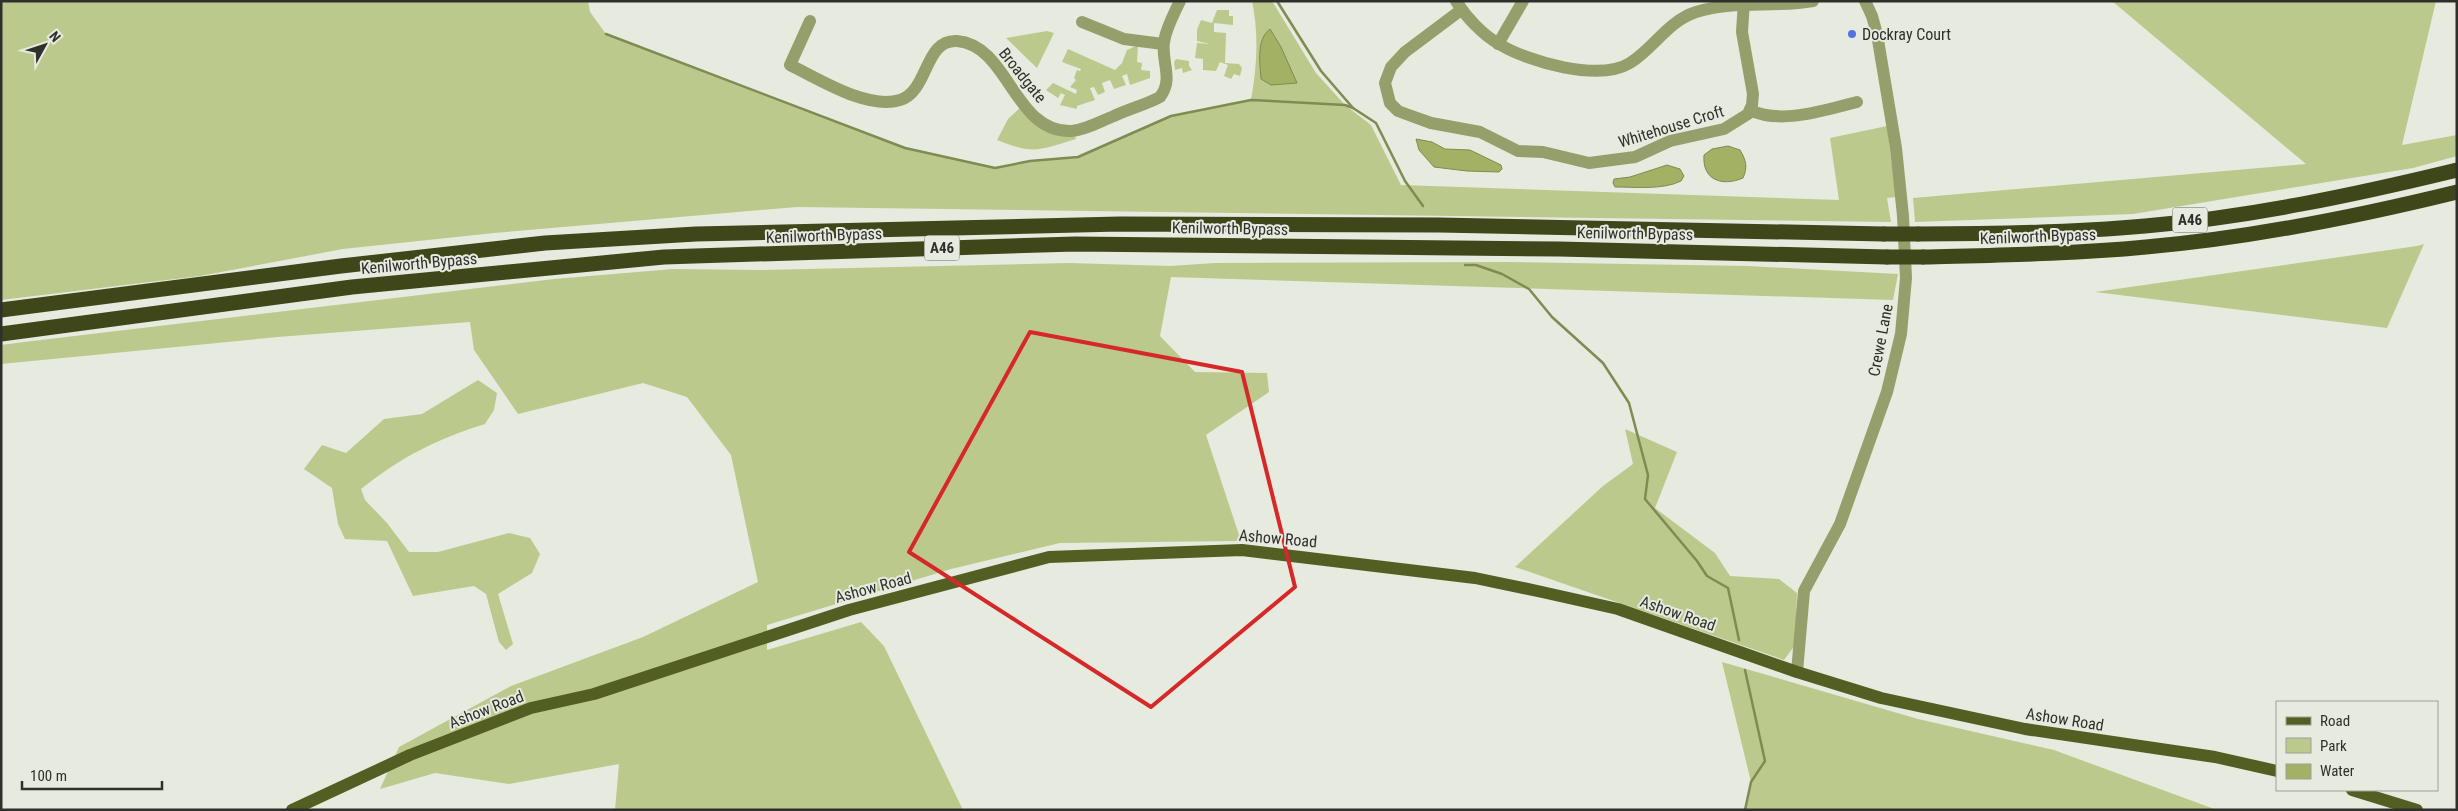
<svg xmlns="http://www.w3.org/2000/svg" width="2458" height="811" font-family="'Roboto Condensed',sans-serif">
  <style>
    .green { fill: #bcc98d }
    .water { fill: #a2b164; stroke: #808a53 }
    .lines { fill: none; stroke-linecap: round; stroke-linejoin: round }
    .stream { stroke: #808a53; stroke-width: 2.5 }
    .minor { stroke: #949f6b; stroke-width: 12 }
    .major { stroke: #535e23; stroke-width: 12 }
    .highway { stroke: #3e461a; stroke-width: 15 }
    .highway-bridge { stroke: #3e461a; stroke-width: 15 }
    .marked { fill: none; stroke: #d62828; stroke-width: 4; stroke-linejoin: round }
    .poi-dot { fill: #5173e7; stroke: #e7eade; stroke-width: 2 }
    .labels { text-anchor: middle; stroke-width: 4; stroke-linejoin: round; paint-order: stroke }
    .shield { fill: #e7eade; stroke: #666861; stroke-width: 1 }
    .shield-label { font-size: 15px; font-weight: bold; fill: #2f302c }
    .poi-label { font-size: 16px; fill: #2f302c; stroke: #e7eade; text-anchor: start }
    .street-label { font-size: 16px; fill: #2f302c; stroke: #e7eade }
  </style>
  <rect width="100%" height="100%" fill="#e7eade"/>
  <g class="green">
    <path d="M1,1H588L590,12L606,34L905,148L995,168L1030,161L1078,157L1171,116L1251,100C1257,67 1259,35 1252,1H1272L1316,73L1345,105L1371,125L1401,185L1839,200L1830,138L1887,126L1896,197L1887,198L1891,222L797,207L494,233L343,249L200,276L1,300Z"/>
    <polygon points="2112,1 2436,1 2402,145 2457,135 2457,156 2413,168 2133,214 1915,222 1913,198 2306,164"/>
    <polygon points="1217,10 1229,10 1229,16 1233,16 1233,25 1214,23 1214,32 1226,33 1225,63 1239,64 1242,68 1240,76 1234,74 1231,79 1224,76 1228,65 1220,62 1216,71 1203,70 1203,59 1195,58 1197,43 1210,44 1197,41 1197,30 1201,20 1212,23"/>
    <polygon points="1047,31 1054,33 1037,68 1006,38"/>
    <polygon points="1138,45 1137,62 1142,63 1141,70 1150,71 1150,78 1130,85 1127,74 1122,76 1126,85 1114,89 1110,80 1102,83 1105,92 1098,95 1094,87 1090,88 1095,100 1077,106 1077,109 1060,105 1065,95 1061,93 1058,98 1046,90 1053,83 1076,94 1077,90 1070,87 1076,80 1074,78 1077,70 1080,71 1081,69 1062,62 1068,49 1115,70 1122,63 1127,50"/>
    <polygon points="1176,59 1189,61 1189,66 1192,70 1183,73 1182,68 1175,70 1174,62"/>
    <path d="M1023,105L1035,116L1074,131L1076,139C1039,150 1034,155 997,140L1008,119Z"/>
    <polygon points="2424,244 2387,328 2095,292 2417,246"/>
    <polygon points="1504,262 1748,266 1898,274 1893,300 1171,277 1160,336 1195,372 1267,373 1269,392 1206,435 1241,541 1060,543 951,569 767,625 767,650 861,622 884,646 963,810 615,810 619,764 509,784 435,773 380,789 399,747 511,686 643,637 758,582 731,455 687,397 643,383 518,414 474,350 470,322 278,337 1,364 1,345 24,342 554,279 673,269 760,270 1069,263 1170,266 1215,263"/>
    <path d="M478,380L497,393L494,410L485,424C437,439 401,457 361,489L365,500L387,523L409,552H438L509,533L530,538L540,554L532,573L498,594L513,644L506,650L499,642L486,594L474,586L413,596L387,541L345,539L338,524L332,488L304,469L322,445L346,453L384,419L422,414Z"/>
    <polygon points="1625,429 1677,452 1655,508 1715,553 1730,576 1779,579 1797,593 1795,645 1784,660 1515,567 1603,486 1633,464"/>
    <polygon points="1722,662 1918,719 2054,750 2217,810 1745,810 1751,782"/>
  </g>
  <g class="water">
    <path d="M1270,29L1281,47L1297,83L1271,85L1261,79C1260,64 1256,39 1270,29Z"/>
    <polygon points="1416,139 1432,142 1445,149 1470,150 1501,165 1502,169 1499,172 1467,171 1434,167 1419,150"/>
    <path d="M1728,146L1740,150C1746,160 1748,167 1743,178C1722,187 1702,180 1704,155L1712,149Z"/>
    <path d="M1667,165L1680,169L1684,176L1681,181C1663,190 1636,187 1615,187L1613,183L1614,179L1630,177Z"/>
  </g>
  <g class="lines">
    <g class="stream">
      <polyline points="1277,1 1321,71 1353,108 1376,123 1405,181 1423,206"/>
      <polyline points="606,34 905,148 995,168 1030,161 1078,157 1171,116 1251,100 1345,105 1353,108"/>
      <polyline points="1465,265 1476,265 1502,274 1529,289 1552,317 1603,363 1629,403 1648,475 1645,499 1697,561 1707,576 1728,588 1739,640"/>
      <polyline points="1745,670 1765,761 1751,782 1745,810"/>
    </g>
    <g class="minor">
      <path d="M1456,1C1466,17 1483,35 1499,44C1528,62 1599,82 1630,63C1654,48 1668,21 1696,12C1734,0 1775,8 1813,1"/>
      <polyline points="1461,10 1405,52 1391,67 1385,83 1390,103 1398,111 1406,114 1431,123 1480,132 1518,151 1543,152 1589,163 1635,157 1670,141 1724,129 1748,114 1752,105 1753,94 1742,32 1744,1"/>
      <path d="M810,21L790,65C819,79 867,110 900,100C929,91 924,39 957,41C1009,45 1014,134 1072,131C1086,130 1101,121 1114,116C1129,109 1145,105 1160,97C1174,79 1161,62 1164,42C1166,28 1174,14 1180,1"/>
      <polyline points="1082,22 1124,39 1163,44"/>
      <polyline points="1498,44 1523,1"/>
      <path d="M1750,110C1781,125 1824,110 1857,102"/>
      <polyline points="1797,672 1804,591 1840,524 1887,392 1901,334 1906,278 1903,216 1896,148 1877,34 1872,16 1865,1"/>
    </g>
    <g class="major">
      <polyline points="2352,790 2417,810"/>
      <polyline points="292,810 410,755 531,708 594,694 849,610 1049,557 1242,550 1475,578 1542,592 1618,609 1797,672 1881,698 2025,729 2215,757 2277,771"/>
    </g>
    <g class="highway">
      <path d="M1918,234C1994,234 2069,233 2145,226C2250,217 2354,195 2457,170"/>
      <path d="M1923,257C1997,255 2072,254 2146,247C2251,238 2355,217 2457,192"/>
      <polyline points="1,310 341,266 545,243 696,234 1120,224 1439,225 1884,234"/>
      <polyline points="1,334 352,287 664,257 1075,244 1559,249 1887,257"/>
    </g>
    <g class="highway-bridge">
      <polyline points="1884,234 1918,234"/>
      <polyline points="1887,257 1923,257"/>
    </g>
  </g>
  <path class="marked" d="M1030,332L1242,372L1295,587L1151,707L909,552Z"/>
  <circle class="poi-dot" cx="1852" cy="34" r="5"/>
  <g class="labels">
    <g class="shield">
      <rect x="2172.5" y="207.5" width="35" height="25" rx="4"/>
      <rect x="924.5" y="235.5" width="35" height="25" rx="4"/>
    </g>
    <g class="shield-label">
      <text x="2190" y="225">A46</text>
      <text x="942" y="253">A46</text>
    </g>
    <g class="poi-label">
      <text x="1862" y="40">Dockray Court</text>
    </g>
    <g class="street-label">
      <text transform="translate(1023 75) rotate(51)" y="6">Broadgate</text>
      <text transform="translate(1671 126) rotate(-17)" y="6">Whitehouse Croft</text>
      <text transform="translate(1230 228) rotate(1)" y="6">Kenilworth Bypass</text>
      <text transform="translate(1635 233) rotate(1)" y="6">Kenilworth Bypass</text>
      <text transform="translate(824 235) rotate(-2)" y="6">Kenilworth Bypass</text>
      <text transform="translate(2038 236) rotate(-2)" y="6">Kenilworth Bypass</text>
      <text transform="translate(419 263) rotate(-5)" y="6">Kenilworth Bypass</text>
      <text transform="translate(1880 340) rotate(-79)" y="6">Crewe Lane</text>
      <text transform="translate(1278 538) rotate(5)" y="6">Ashow Road</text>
      <text transform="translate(873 587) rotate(-15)" y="6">Ashow Road</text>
      <text transform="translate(1678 613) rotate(19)" y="6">Ashow Road</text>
      <text transform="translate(486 709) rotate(-21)" y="6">Ashow Road</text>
      <text transform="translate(2065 719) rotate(9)" y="6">Ashow Road</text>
    </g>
  </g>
  <rect width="2458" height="811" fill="none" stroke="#2f302c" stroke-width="5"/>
  <rect x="2276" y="701" width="162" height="90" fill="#e7eade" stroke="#9da097"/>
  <rect x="2286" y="717" width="25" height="8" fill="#535e23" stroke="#9da097"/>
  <text x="2320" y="726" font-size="15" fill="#2f302c">Road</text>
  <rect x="2286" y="738" width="25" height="15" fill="#bcc98d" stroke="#9da097"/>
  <text x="2320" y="751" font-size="15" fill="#2f302c">Park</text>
  <rect x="2286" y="764" width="25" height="15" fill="#a2b164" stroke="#9da097"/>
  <text x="2320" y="776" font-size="15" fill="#2f302c">Water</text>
  <g transform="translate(45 45) rotate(50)" stroke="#e7eade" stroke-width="4" paint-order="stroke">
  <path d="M0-4L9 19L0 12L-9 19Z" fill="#2f302c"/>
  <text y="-8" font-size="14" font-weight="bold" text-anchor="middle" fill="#2f302c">N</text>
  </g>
  <path d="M22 781v8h140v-8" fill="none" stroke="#2f302c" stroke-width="2.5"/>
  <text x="30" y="781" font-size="15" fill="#2f302c" stroke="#e7eade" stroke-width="4" paint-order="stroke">100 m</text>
</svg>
